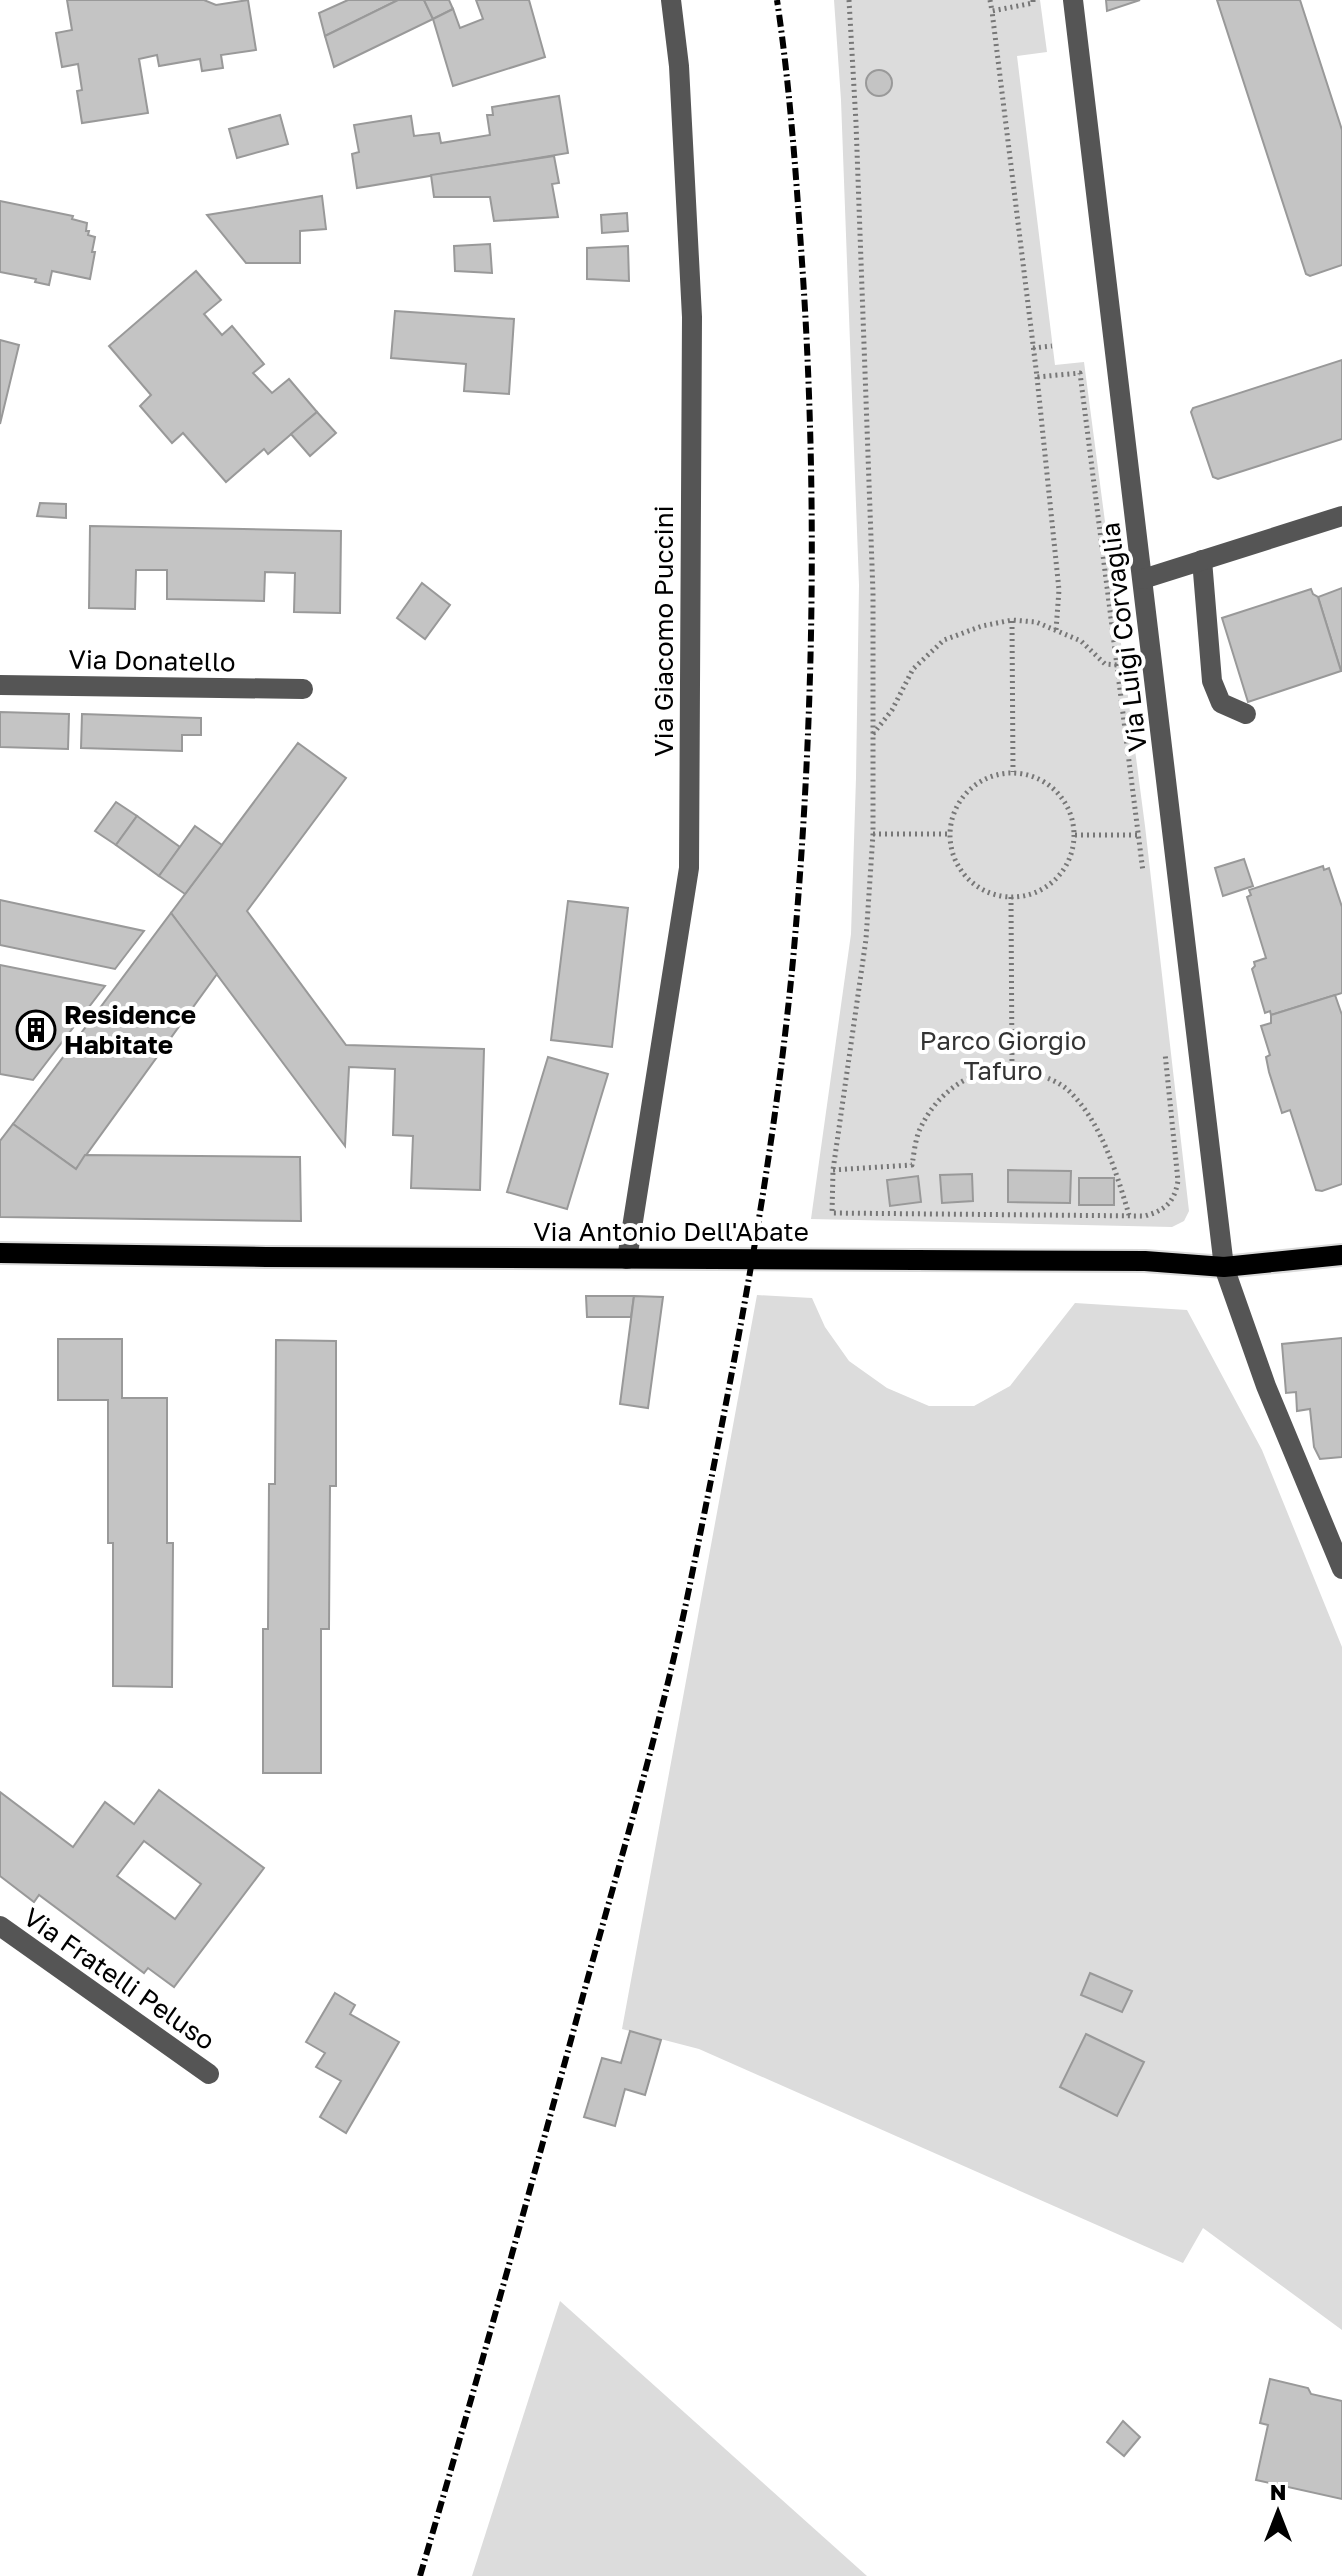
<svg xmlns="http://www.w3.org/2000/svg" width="1342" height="2576" font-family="'Golos Text',sans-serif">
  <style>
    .green { fill: #dcdcdc }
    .building { fill: #c4c4c4; stroke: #999; stroke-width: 2; fill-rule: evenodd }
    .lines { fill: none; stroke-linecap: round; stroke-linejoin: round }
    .major-casing { stroke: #dbdbdb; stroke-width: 24 }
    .path { stroke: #777; stroke-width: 5; stroke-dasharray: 2 4; stroke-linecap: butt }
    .minor { stroke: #555; stroke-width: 20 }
    .major { stroke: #000; stroke-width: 20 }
    .rail { stroke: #000; stroke-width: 6; stroke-dasharray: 12 4 2 4; stroke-linecap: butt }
    .labels { text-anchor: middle; stroke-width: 8; stroke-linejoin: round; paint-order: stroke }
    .street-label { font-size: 26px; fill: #000; stroke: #fff }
    .poi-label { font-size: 26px; font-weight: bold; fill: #000; stroke: #fff; text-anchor: start }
    .park-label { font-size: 26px; fill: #333; stroke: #fff }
  </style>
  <rect width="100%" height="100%" fill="#fff"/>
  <g class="green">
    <polygon points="834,0 1040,0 1047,52 1017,56 1055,365 1084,362 1145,826 1189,1211 1184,1221 1172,1227 811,1219 851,934 856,778 859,585 841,100"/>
    <polygon points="757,1295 812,1298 825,1327 849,1361 887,1388 929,1406 974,1406 1010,1386 1075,1303 1187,1310 1262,1450 1342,1647 1342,2330 1203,2228 1183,2263 699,2049 622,2029"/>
    <polygon points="560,2301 867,2576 472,2576"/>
  </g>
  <g class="building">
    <polygon points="67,0 204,0 216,5 248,0 256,50 221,55 223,68 202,71 200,59 159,66 157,55 139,59 148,113 82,123 77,91 82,90 78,64 62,67 56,33 72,30"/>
    <polygon points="348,0 398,0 325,36 319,13"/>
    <polygon points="398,0 424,0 433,19 334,67 325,36"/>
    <polygon points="424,0 449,0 453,9 433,19"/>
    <polygon points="476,0 529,0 545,57 453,86 433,19 453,9 460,28 483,19"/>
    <polygon points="1106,0 1140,0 1107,11"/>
    <polygon points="1217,0 1300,0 1342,130 1342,265 1310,276 1306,274"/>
    <circle cx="879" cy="83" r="13"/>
    <polygon points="559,96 568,153 357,188 352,154 359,152 354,125 411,116 414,136 439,133 441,143 490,135 487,115 493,115 492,107"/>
    <polygon points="280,115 288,144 237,158 229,129"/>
    <polygon points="554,156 559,183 552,184 558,217 494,221 490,197 434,197 431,175"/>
    <polygon points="322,196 326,229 300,231 300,263 246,263 207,215"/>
    <polygon points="0,201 73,216 72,219 87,223 86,231 89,231 88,235 95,237 92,252 95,252 90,279 52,271 49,285 35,282 36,279 0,272"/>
    <polygon points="627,213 628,231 602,233 601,215"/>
    <polygon points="490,244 492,273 455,271 454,246"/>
    <polygon points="628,246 629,281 587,279 587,248"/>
    <polygon points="196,271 221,300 204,314 222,335 232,326 264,364 253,373 272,393 289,379 317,412 268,454 264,449 226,482 183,433 172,443 140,406 151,395 109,346"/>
    <polygon points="395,311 514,319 509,394 464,391 466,364 391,358"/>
    <polygon points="0,340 19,345 0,424"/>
    <polygon points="1342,360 1342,439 1218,479 1213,477 1191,412 1193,408"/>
    <polygon points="317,412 336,433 310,456 291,434"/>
    <polygon points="40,503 66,504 66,518 37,516"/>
    <polygon points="90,526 341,531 340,613 294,612 295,573 265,572 264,601 167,599 167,570 136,570 135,609 89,608"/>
    <polygon points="422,583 450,605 425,639 397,618"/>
    <polygon points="1342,588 1342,671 1341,671 1318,597"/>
    <polygon points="1311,589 1313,594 1318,597 1341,671 1248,702 1222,618"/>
    <polygon points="0,712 69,714 68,749 0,747"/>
    <polygon points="82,714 201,718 201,735 182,735 182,751 81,748"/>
    <polygon points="298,743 346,778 247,911 346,1045 484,1049 480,1190 411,1188 413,1136 393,1135 395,1069 349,1067 345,1146 171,913"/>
    <polygon points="116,802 137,816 116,845 95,831"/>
    <polygon points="137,816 180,847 159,876 116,845"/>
    <polygon points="195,826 222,845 185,894 159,876"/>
    <polygon points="1244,859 1253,886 1223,896 1215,868"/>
    <polygon points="1323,866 1324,870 1329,868 1342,907 1342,993 1271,1015 1270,1011 1265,1013 1252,969 1255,966 1254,962 1266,958 1247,897 1251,895 1249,890"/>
    <polygon points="0,900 144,931 115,969 0,945"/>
    <polygon points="568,901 628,908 612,1047 551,1040"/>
    <polygon points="171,913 217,974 76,1169 13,1124"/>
    <polygon points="0,965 105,986 33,1080 0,1074"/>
    <polygon points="1335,995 1342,1015 1342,1184 1322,1191 1316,1190 1290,1110 1282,1113 1269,1072 1266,1057 1270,1055 1261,1026 1271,1023 1271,1015"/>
    <polygon points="548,1057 608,1074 567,1209 507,1192"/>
    <polygon points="13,1124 76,1169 85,1155 300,1157 301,1221 0,1217 0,1141"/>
    <polygon points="1008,1170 1071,1171 1070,1203 1008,1202"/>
    <polygon points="972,1174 973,1201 942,1203 940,1175"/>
    <polygon points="918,1176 921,1202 890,1206 887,1180"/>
    <rect x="1079" y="1178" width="35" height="27"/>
    <polygon points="586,1296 634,1296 631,1317 587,1317"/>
    <polygon points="634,1296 663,1297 648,1408 620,1404"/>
    <polygon points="1342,1338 1342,1457 1320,1459 1314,1447 1310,1409 1297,1411 1296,1392 1286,1393 1282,1344"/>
    <polygon points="58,1339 122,1339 122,1398 167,1398 167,1543 173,1543 172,1687 113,1686 113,1543 108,1543 108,1400 58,1400"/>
    <polygon points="276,1340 336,1341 336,1486 330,1486 329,1629 321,1629 321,1773 263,1773 263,1629 268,1629 269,1484 275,1484"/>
    <path d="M159,1790L264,1868L174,1987L148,1968L144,1973L39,1895L34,1902L0,1876V1792L73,1847L105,1802L134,1824ZM144,1841L201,1884L175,1919L117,1876Z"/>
    <polygon points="1090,1973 1132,1991 1122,2012 1081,1995"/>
    <polygon points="335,1993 355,2005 350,2014 399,2042 346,2133 320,2117 341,2081 316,2067 325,2053 306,2042"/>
    <polygon points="630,2031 661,2040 645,2095 625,2089 615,2126 584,2117 602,2058 621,2063"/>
    <polygon points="1086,2034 1144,2062 1117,2116 1060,2087"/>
    <polygon points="1270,2379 1308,2388 1311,2394 1342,2401 1342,2499 1256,2480 1268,2425 1260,2423"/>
    <polygon points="1123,2421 1140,2437 1124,2456 1107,2442"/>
  </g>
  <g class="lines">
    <g class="major-casing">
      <polyline id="major" points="0,1253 266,1257 1145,1261 1224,1267 1342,1255"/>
    </g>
    <g class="path">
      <path d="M849,0L856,123L873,593V834L866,939L833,1170L832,1213L1145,1216C1165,1210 1174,1203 1178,1181L1165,1053"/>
      <polyline points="990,0 992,11"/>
      <polyline points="1033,0 1033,3 992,11 1037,377 1080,373 1143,872"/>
      <polyline points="1033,348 1052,346"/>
      <polyline points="1037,377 1059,590 1056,630"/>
      <polyline points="1012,621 1013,772"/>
      <polyline points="873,734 892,710 913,669 944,640 982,626 1012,620 1036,622 1081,641 1105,664 1118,665"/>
      <circle cx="1012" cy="835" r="62"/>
      <polyline points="873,834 949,834"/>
      <polyline points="1075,835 1138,835"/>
      <polyline points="1011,897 1012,1068"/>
      <path d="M833,1170L912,1165C914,1154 915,1140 920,1129C939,1087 983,1060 1029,1072C1044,1076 1061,1082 1072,1094C1102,1125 1117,1174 1129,1215"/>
    </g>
    <g class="minor">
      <polyline points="1073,0 1224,1267 1266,1386 1342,1569"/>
      <polyline points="1202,560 1212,681 1221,703 1246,714"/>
      <polyline points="1143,579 1342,516"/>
      <polyline points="0,685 303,689"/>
      <polyline points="627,1259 689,868 692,317 679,66 671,0"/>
      <polyline points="0,1926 209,2074"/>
    </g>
    <use href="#major" class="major"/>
    <path class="rail" d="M420,2576C477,2382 531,2187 584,1992C621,1857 662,1722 690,1584C732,1378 773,1170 793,960C814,728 818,494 802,262C796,175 790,87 777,0"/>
  </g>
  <defs>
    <g id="building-ring" transform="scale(2)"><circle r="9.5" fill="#fff" stroke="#000" stroke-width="1.5"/><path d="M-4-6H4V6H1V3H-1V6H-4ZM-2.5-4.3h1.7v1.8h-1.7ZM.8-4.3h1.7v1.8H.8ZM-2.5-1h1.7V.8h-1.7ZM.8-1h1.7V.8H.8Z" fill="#000"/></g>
  </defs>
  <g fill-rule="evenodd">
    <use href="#building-ring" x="36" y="1030"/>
  </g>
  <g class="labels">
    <g class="street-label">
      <text transform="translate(664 631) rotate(-90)" y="9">Via Giacomo Puccini</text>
      <text transform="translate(1124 637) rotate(-97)" y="9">Via Luigi Corvaglia</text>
      <text transform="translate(152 661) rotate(1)" y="9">Via Donatello</text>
      <text x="671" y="1241">Via Antonio Dell'Abate</text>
      <text transform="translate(119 1979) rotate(35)" y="9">Via Fratelli Peluso</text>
    </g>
    <g class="poi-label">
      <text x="64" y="1024">Residence<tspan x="64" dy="30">Habitate</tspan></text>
    </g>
    <g class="park-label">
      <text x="1003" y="1050">Parco Giorgio<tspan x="1003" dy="30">Tafuro</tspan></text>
    </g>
  </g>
  <g transform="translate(1278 2512)" stroke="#ffffff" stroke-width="6" paint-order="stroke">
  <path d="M0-6L14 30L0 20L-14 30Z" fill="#000000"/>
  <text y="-12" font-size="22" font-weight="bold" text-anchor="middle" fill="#000000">N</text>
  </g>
</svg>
